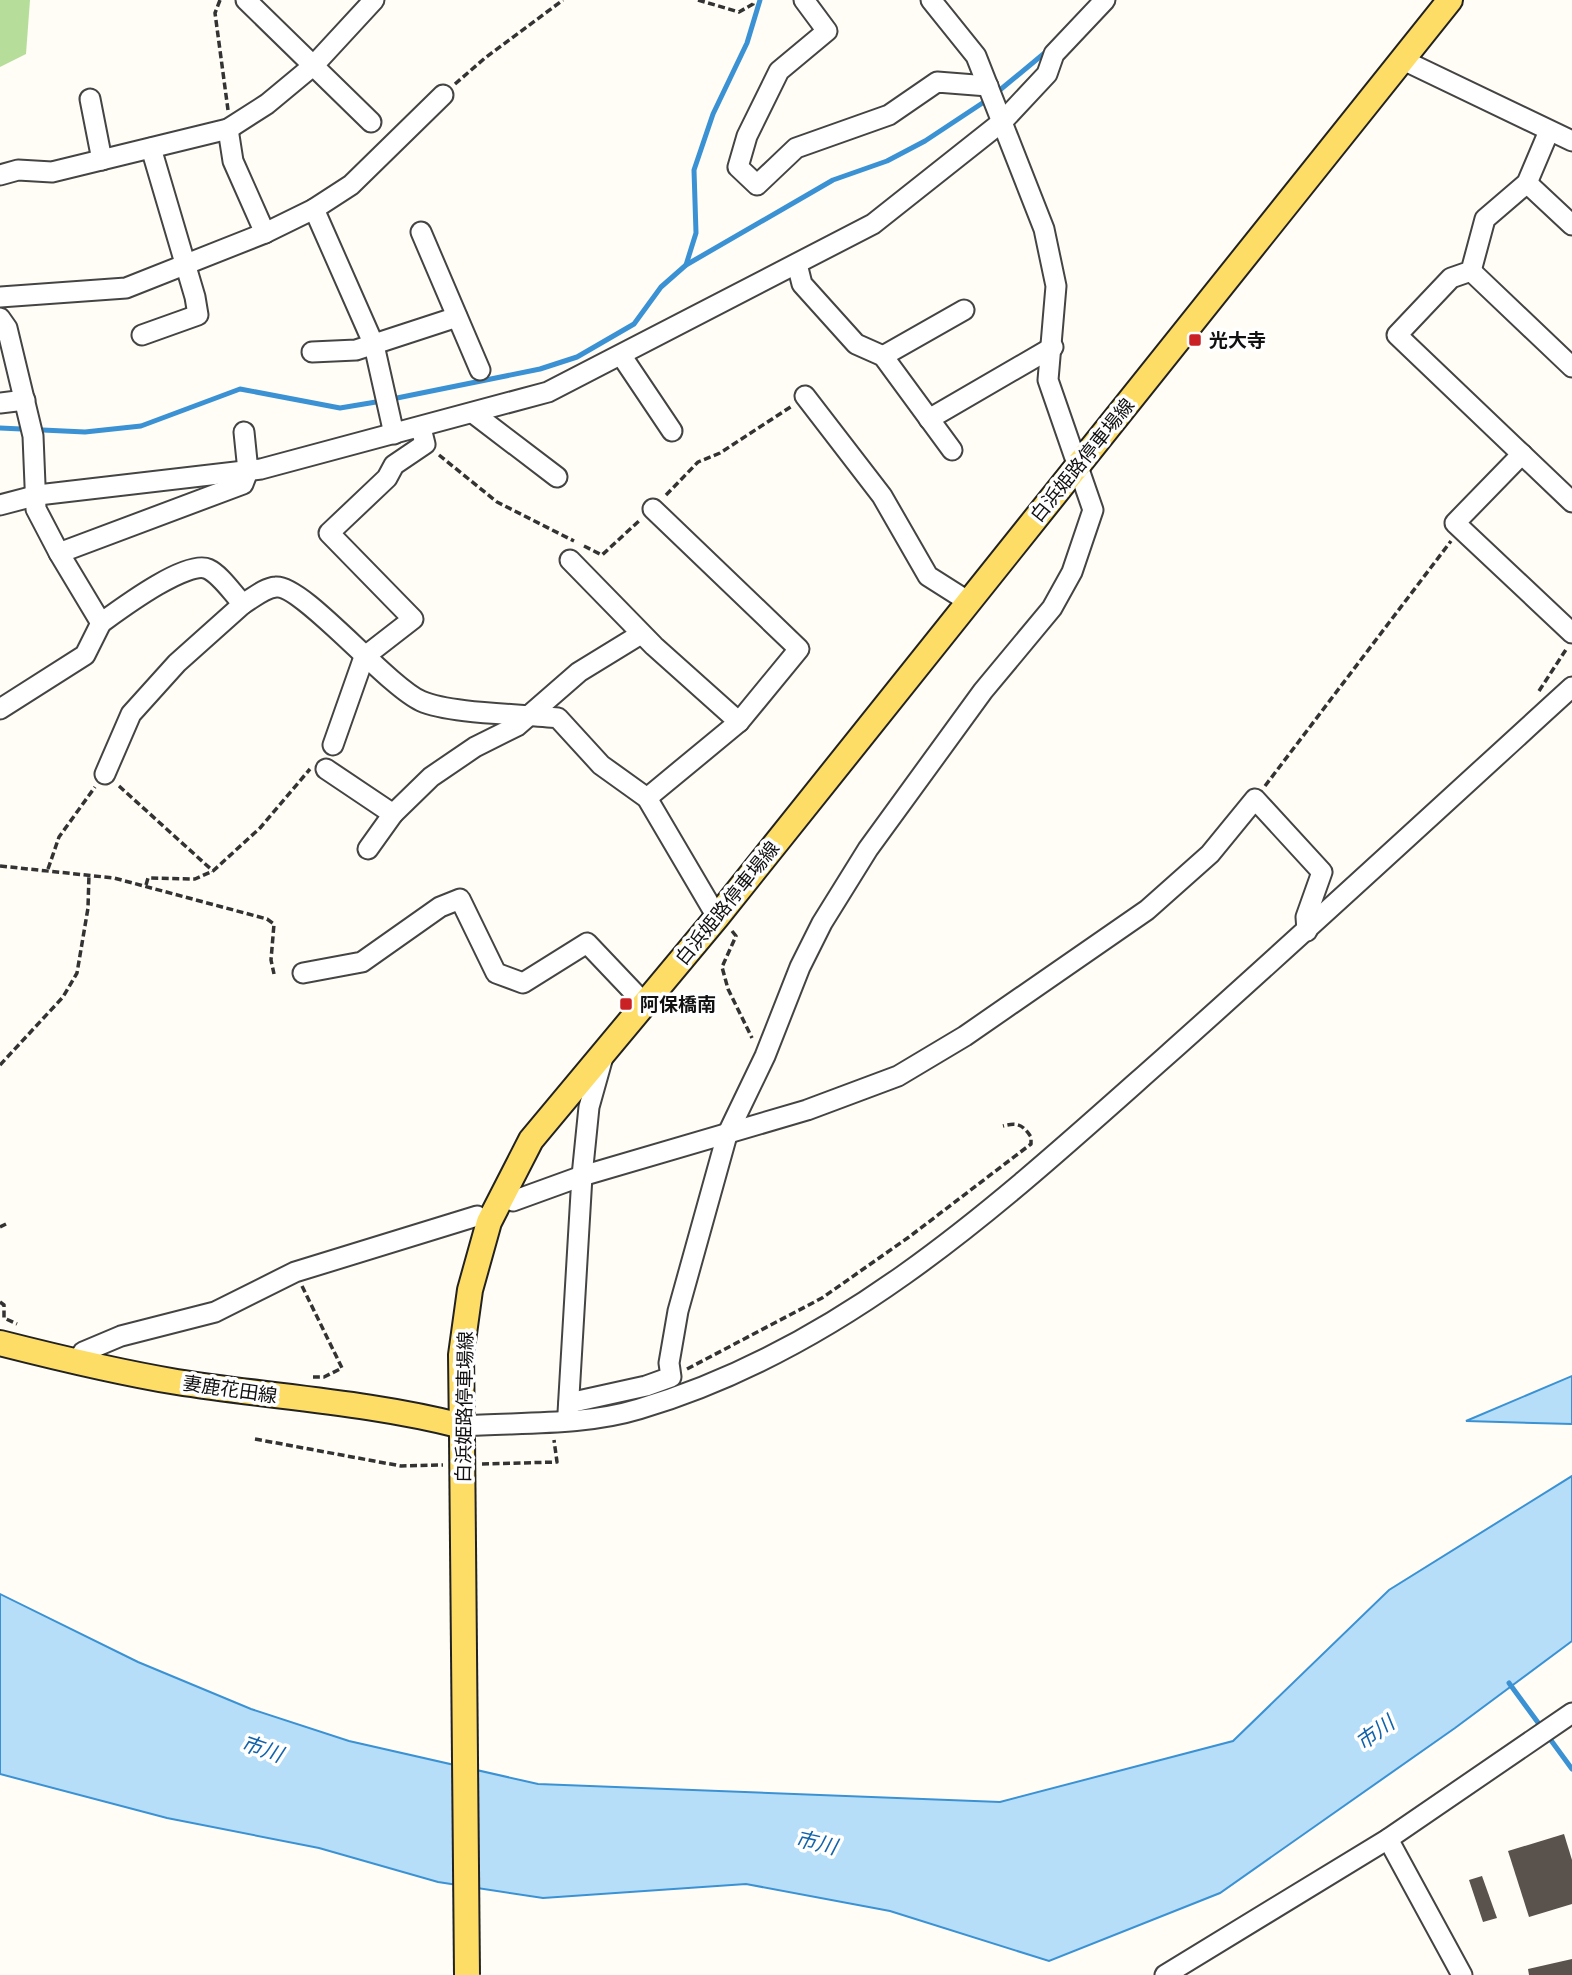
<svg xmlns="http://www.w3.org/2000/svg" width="1572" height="1975" font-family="'PT Serif','Noto Sans JP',serif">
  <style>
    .forest { fill: #b6de9a }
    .water { fill: #b7def9; stroke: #3a92d4; stroke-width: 2 }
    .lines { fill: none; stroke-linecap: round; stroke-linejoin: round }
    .stream { stroke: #3a92d4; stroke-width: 5 }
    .building { fill: #5a524c }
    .minor-casing { stroke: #444; stroke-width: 23 }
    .major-casing { stroke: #222; stroke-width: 28 }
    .path { stroke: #333; stroke-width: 3.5; stroke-dasharray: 7 3.5; stroke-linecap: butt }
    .minor { stroke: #fff; stroke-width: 19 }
    .major { stroke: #fedd66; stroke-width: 24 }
    .major-bridge-casing { stroke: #222; stroke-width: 28; stroke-linecap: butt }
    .major-bridge { stroke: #fedd66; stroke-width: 24 }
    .poi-dot { fill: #c92124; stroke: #fff; stroke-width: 2.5 }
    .labels { text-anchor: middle; stroke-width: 7; stroke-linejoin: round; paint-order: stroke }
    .poi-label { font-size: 19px; font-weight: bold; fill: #111; stroke: #fff; text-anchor: start }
    .street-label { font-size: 19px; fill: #111; stroke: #fff }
    .water-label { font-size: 21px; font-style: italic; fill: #1263aa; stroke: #fff }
  </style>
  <rect width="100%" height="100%" fill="#fffdf5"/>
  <polygon class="forest" points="0,0 30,0 26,54 0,67"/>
  <g class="water">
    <polygon points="1572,1376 1572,1424 1466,1421"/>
    <polygon points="1572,1476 1572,1641 1455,1728 1220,1893 1049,1961 890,1911 746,1884 543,1898 438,1882 319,1848 167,1818 0,1774 0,1594 138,1662 251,1709 349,1741 538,1784 1000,1802 1233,1741 1389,1590"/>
  </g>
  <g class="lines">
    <g class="stream">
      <polyline points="995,94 1047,51"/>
      <polyline points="686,265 696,233 694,170 713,114 747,43 760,0"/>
      <polyline points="392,399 540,369 577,357 634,324 661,287 686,265 833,180 887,161 925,141 987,100"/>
      <polyline points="0,428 85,432 141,426 240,389 340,408 382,401"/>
      <polyline points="1509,1683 1572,1769"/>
    </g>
  </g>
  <g class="building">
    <polygon points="1564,1834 1572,1860 1572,1904 1529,1917 1508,1851"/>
    <polygon points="1482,1876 1497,1918 1483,1922 1469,1880"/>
    <polygon points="1572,1959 1572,1975 1529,1975 1528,1969"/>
  </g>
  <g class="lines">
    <g class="minor-casing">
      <g id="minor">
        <polyline points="246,0 371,122"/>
        <polyline points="804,0 827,31 779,71 747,136 738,167 757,185 796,148 889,115 937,82 988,86"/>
        <polyline points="1403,60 1572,141"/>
        <polyline points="90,99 102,160"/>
        <polyline points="228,129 233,161 265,233"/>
        <polyline points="1549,131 1527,183 1485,219 1471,271 1451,278 1397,335 1572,502"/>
        <polyline points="0,175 18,170 52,172 228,129 267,104 314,65 374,0"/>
        <polyline points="1527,183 1572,225"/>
        <polyline points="314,209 374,345 394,434"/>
        <polyline points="421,232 480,370"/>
        <polyline points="797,264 802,284 856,344 883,356 952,450"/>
        <polyline points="1471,271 1572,367"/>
        <polyline points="0,297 126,288 265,233 314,209 351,185 443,95"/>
        <path d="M0,318L7,328L33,436L36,509L59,553L101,623C119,610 187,559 208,569C221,575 233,594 243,604C253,598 264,588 276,587C302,584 386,685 421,701C450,714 523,714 558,718L601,765L647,798L717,917"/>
        <polyline points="142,335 198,315 195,297 151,148"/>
        <polyline points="312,352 356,350 457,317"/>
        <polyline points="621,355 672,431"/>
        <polyline points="883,356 964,310"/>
        <polyline points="805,396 882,496 928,576 969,602"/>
        <polyline points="0,403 25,400"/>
        <polyline points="473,413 557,477"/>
        <polyline points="929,419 1053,347"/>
        <polyline points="1522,454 1455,523 1572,633"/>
        <polyline points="0,505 38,495 261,469 548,392 873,224 1003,121 1047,74 1054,54 1105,0"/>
        <polyline points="59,553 243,484 248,471 244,432"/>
        <polyline points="570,560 654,646 739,722"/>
        <polyline points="0,709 85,655 101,623"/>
        <polyline points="333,745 364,657 413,619 329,533 387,478 394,465 425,444 421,428"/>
        <polyline points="326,769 393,814"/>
        <polyline points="105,774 131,714 177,663 243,604"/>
        <polyline points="647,798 739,722 799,649 653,509"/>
        <polyline points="368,849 393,814 431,777 475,747 517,726 579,672 641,634"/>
        <polyline points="303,973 362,962 440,907 460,899 496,973 523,983 587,943 644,1003"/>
        <polyline points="513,1201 582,1176 807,1110 898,1076 965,1036 1147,910 1210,854 1255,799 1322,872 1306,917 1307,931"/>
        <polyline points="78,1363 83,1352 121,1336 215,1312 295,1272 477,1216"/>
        <polyline points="569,1403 646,1386 671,1377 669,1363 678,1311 727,1135 765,1056 800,967 822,923 868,849 983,691 1052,608 1072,572 1093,510 1048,380 1056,286 1044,229 976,56 931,0"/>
        <polyline points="568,1413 582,1176 589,1107 603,1057"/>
        <path d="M462,1426C520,1422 583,1426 639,1409C847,1348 1007,1197 1165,1057C1302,935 1436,811 1572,687"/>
        <polyline points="1388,1839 1462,1975"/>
        <polyline points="1165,1975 1388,1839 1572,1713"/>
      </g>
    </g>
    <g class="major-casing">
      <g id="major">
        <path d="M0,1343C59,1358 117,1372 177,1382C272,1397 369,1402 462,1426"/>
        <polyline points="462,1437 461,1355 470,1290 489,1222 531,1140 717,917 1450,0"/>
      </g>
    </g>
    <g class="path">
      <polyline points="220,0 215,13 228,110"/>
      <polyline points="698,0 739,12 753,4 754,0"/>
      <polyline points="455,84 485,58 563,0"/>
      <polyline points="439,455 497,502 574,541"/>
      <polyline points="666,495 698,462 720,453 792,406"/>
      <polyline points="584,546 602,555 640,520"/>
      <polyline points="1539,691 1567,648"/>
      <polyline points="119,786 213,871"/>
      <polyline points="1265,786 1451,541"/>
      <polyline points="0,866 114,878 267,919 274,924 271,960 274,974"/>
      <polyline points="48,869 59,837 95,787"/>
      <polyline points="146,885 148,878 195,879 213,871 260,828 310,769"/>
      <polyline points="732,931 736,936 722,967 728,989 752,1038"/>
      <polyline points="0,1065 63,997 77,973 88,908 89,874"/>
      <polyline points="0,1227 6,1224"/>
      <polyline points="302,1286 342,1368 324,1377 313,1377"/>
      <polyline points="0,1302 4,1305 4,1318 17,1324"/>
      <path d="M687,1369L822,1298L909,1237L1031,1144V1137C1023,1125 1018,1122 1003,1126"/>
      <polyline points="255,1439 401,1466 443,1465"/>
      <polyline points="482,1464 557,1462 554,1440"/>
    </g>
    <use href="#minor" class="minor"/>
    <use href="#major" class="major"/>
    <g class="major-bridge-casing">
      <polyline id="major-bridge" points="462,1437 467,1975"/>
    </g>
    <use href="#major-bridge" class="major-bridge"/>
  </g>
  <g class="poi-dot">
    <rect x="1188" y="333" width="14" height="14" rx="3.5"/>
    <rect x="619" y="997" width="14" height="14" rx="3.5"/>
  </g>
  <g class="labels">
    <g class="poi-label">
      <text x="1209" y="347">光大寺</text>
      <text x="640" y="1011">阿保橋南</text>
    </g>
    <g class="street-label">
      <text transform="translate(1082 460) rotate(-51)" y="7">白浜姫路停車場線</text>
      <text transform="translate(727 903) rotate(-51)" y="7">白浜姫路停車場線</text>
      <text transform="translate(230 1389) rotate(8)" y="7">妻鹿花田線</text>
      <text transform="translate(464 1407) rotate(-89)" y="7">白浜姫路停車場線</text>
    </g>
    <g class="water-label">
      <text transform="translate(1375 1733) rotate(-36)" y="7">市川</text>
      <text transform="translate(262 1749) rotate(19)" y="7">市川</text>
      <text transform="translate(816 1843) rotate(13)" y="7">市川</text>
    </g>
  </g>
</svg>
